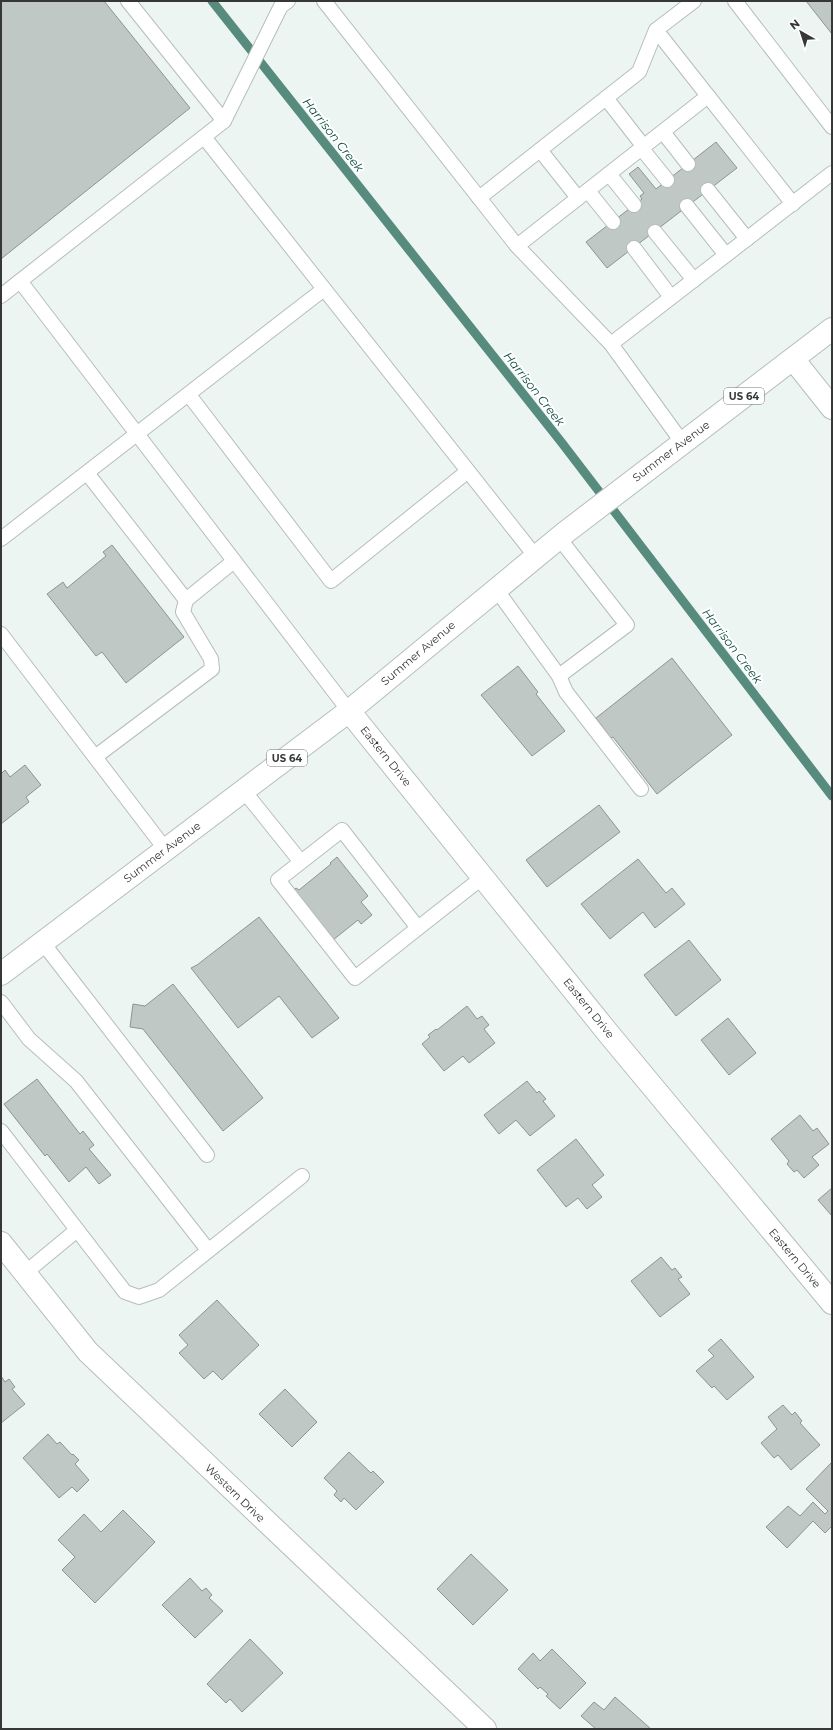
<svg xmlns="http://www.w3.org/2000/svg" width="833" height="1730" font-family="Montserrat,sans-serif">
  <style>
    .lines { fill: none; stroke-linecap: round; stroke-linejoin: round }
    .stream { stroke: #578b7e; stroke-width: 9 }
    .building { fill: #c0c8c6; stroke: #8d9593 }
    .lane-casing { stroke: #b6bebc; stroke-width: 16 }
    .street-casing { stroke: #b6bebc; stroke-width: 24 }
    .primary-casing { stroke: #b6bebc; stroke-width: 24 }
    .lane { stroke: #fff; stroke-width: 14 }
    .street { stroke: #fff; stroke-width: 22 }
    .primary { stroke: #fff; stroke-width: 22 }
    .labels { text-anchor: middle; stroke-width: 4; stroke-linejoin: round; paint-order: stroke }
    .shield { fill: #fff; stroke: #727473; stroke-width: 1 }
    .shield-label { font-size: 10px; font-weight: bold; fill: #353837 }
    .street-label { font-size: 11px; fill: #353837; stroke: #fff }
    .water-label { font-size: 12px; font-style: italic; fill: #0c4d41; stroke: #fff }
  </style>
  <rect width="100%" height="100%" fill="#edf5f2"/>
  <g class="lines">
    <polyline class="stream" points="212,1 562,443 832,796"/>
  </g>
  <g class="building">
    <polygon points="1,1 104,1 190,108 1,259"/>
    <polygon points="806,1 832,1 832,34"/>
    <polygon points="716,142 737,168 607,268 586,242 642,199 640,196 644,193 629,174 638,167 656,189"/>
    <polygon points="112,545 184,637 126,683 102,652 96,656 47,594 63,582 67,588 106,556 103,552"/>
    <polygon points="672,658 732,735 657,794 613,737 611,738 596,718"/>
    <polygon points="518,666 538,692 536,694 565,731 532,756 481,695"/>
    <polygon points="25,765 41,785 26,797 29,802 1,824 1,774 5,770 10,777"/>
    <polygon points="599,805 620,832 547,887 526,860"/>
    <polygon points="337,857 368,896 361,902 372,915 361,924 358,920 333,940 294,890 296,888 299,890 331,864 330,863"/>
    <polygon points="638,859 666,893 672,888 685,904 655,928 643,912 610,939 581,904"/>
    <polygon points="259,917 339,1018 312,1038 279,996 238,1028 191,968 197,965"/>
    <polygon points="689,940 721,980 676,1016 644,975"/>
    <polygon points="173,984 263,1098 223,1131 143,1029 130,1027 133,1004 145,1006"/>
    <polygon points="467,1006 477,1019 482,1016 489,1025 484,1029 495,1043 469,1063 463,1056 444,1071 422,1044 430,1037 428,1035 436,1029 437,1030"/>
    <polygon points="728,1018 756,1053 729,1075 701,1040"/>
    <polygon points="37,1079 80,1134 83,1131 94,1145 89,1149 111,1175 99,1184 86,1167 69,1182 47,1154 45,1156 4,1104"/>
    <polygon points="527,1081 537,1093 539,1091 546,1099 543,1101 555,1116 530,1136 516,1120 499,1134 484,1115"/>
    <polygon points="800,1115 813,1131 817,1128 829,1144 812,1157 819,1165 804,1178 797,1170 794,1172 787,1164 789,1161 771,1139"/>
    <polygon points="576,1139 604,1175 592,1185 602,1197 587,1209 578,1198 566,1207 537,1170"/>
    <polygon points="832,1188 832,1216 818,1200"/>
    <polygon points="661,1257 672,1270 675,1268 682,1277 678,1279 690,1294 660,1317 631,1281"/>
    <polygon points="217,1300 259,1345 222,1380 213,1371 204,1379 179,1353 188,1345 179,1335"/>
    <polygon points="721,1339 754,1377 727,1400 714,1386 712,1388 696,1371 714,1356 708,1350"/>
    <polygon points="1,1376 5,1382 9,1379 15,1387 12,1389 25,1404 1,1423"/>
    <polygon points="285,1389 317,1422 292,1447 259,1414"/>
    <polygon points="783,1405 792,1415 795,1412 802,1421 800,1423 820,1445 791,1470 778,1455 774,1458 761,1443 777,1429 768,1417"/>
    <polygon points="48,1434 57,1444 60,1442 72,1455 73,1454 79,1460 75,1464 89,1480 77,1492 72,1487 59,1498 23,1458"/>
    <polygon points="349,1452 371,1473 373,1471 384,1482 356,1510 344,1498 341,1502 334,1495 337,1491 324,1478"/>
    <polygon points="832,1462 832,1526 825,1533 813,1521 787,1548 766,1527 788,1506 800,1516 813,1502 825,1514 828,1511 806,1489"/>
    <polygon points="123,1510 155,1542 95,1603 62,1570 75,1557 58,1540 84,1514 101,1532"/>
    <polygon points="471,1554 508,1590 473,1625 437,1589"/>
    <polygon points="190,1578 202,1591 206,1588 212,1595 209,1598 223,1611 195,1638 162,1605"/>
    <polygon points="250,1639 283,1673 242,1712 230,1699 226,1703 207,1684"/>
    <polygon points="552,1649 586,1683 560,1709 546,1696 548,1694 540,1687 538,1689 518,1669 533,1653 540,1661"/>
    <polygon points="615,1697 651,1729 596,1729 581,1716 594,1702 604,1710"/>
  </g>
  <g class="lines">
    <g class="lane-casing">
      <g id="lane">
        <polyline points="128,1 224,121"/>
        <polyline points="324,1 517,246 611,344 682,442"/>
        <polyline points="735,1 832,127"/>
        <polyline points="656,30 708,96"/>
        <polyline points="606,98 644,147"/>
        <polyline points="663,132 688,164"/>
        <polyline points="204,137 536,557"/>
        <polyline points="642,149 667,180"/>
        <polyline points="540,150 578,198"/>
        <polyline points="609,174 634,205"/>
        <polyline points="708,190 747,239"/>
        <polyline points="588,191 613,222"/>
        <polyline points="479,198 639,72 656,30 694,1"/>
        <polyline points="687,206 726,255"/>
        <polyline points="655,232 694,280"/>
        <polyline points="517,246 708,96 793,204"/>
        <polyline points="634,248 671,297"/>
        <polyline points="20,281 349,711"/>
        <polyline points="1,296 224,121 278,12 281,6 288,1"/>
        <polyline points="611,344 832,173"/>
        <polyline points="189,395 331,581 468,471"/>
        <polyline points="87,473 186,600"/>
        <polyline points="559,538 627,625 559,676"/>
        <polyline points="1,539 324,289"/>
        <polyline points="496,589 559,676 566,692 641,789"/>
        <polyline points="1,634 166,850"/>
        <polyline points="95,757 212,669 211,659 183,612 186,600 234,561"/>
        <polyline points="244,791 301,862 342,830 418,928 355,978 278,880 301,862"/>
        <polyline points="418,928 483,877"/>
        <polyline points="43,943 207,1155"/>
        <polyline points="1,1002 29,1039 76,1081 208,1250"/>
        <polyline points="1,1131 125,1292 139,1297 159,1290 302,1176"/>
        <polyline points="25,1273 77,1230"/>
      </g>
    </g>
    <g class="street-casing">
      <g id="street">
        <polyline points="793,359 832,408"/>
        <polyline points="349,711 608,1033 832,1303"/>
        <polyline points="1,1243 88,1352 485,1729"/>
      </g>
    </g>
    <g class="primary-casing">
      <polyline id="primary" points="1,974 349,711 566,532 832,329"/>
    </g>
    <use href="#lane" class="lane"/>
    <use href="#street" class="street"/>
    <use href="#primary" class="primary"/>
  </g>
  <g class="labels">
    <g class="shield">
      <rect x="724" y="388" width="40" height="16" rx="3"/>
      <rect x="267" y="750" width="40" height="16" rx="3"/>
    </g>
    <g class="shield-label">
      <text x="744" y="400">US 64</text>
      <text x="287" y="762">US 64</text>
    </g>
    <g class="street-label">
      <text transform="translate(671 451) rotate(-37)" y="4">Summer Avenue</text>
      <text transform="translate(418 653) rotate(-40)" y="4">Summer Avenue</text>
      <text transform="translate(386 756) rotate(51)" y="4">Eastern Drive</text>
      <text transform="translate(162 852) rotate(-37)" y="4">Summer Avenue</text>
      <text transform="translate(589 1008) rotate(51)" y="4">Eastern Drive</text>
      <text transform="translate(795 1258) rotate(50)" y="4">Eastern Drive</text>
      <text transform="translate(235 1493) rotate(44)" y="4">Western Drive</text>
    </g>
    <g class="water-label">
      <text transform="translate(333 135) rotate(52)" y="4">Harrison Creek</text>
      <text transform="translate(534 389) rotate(52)" y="4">Harrison Creek</text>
      <text transform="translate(732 646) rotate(53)" y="4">Harrison Creek</text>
    </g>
  </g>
  <rect width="833" height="1730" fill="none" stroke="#353837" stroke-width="4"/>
  <g transform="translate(801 32) rotate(321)" stroke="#ffffff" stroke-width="3" paint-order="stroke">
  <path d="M0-3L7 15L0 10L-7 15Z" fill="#353837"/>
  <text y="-6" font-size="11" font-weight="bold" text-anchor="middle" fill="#353837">N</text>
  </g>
</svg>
